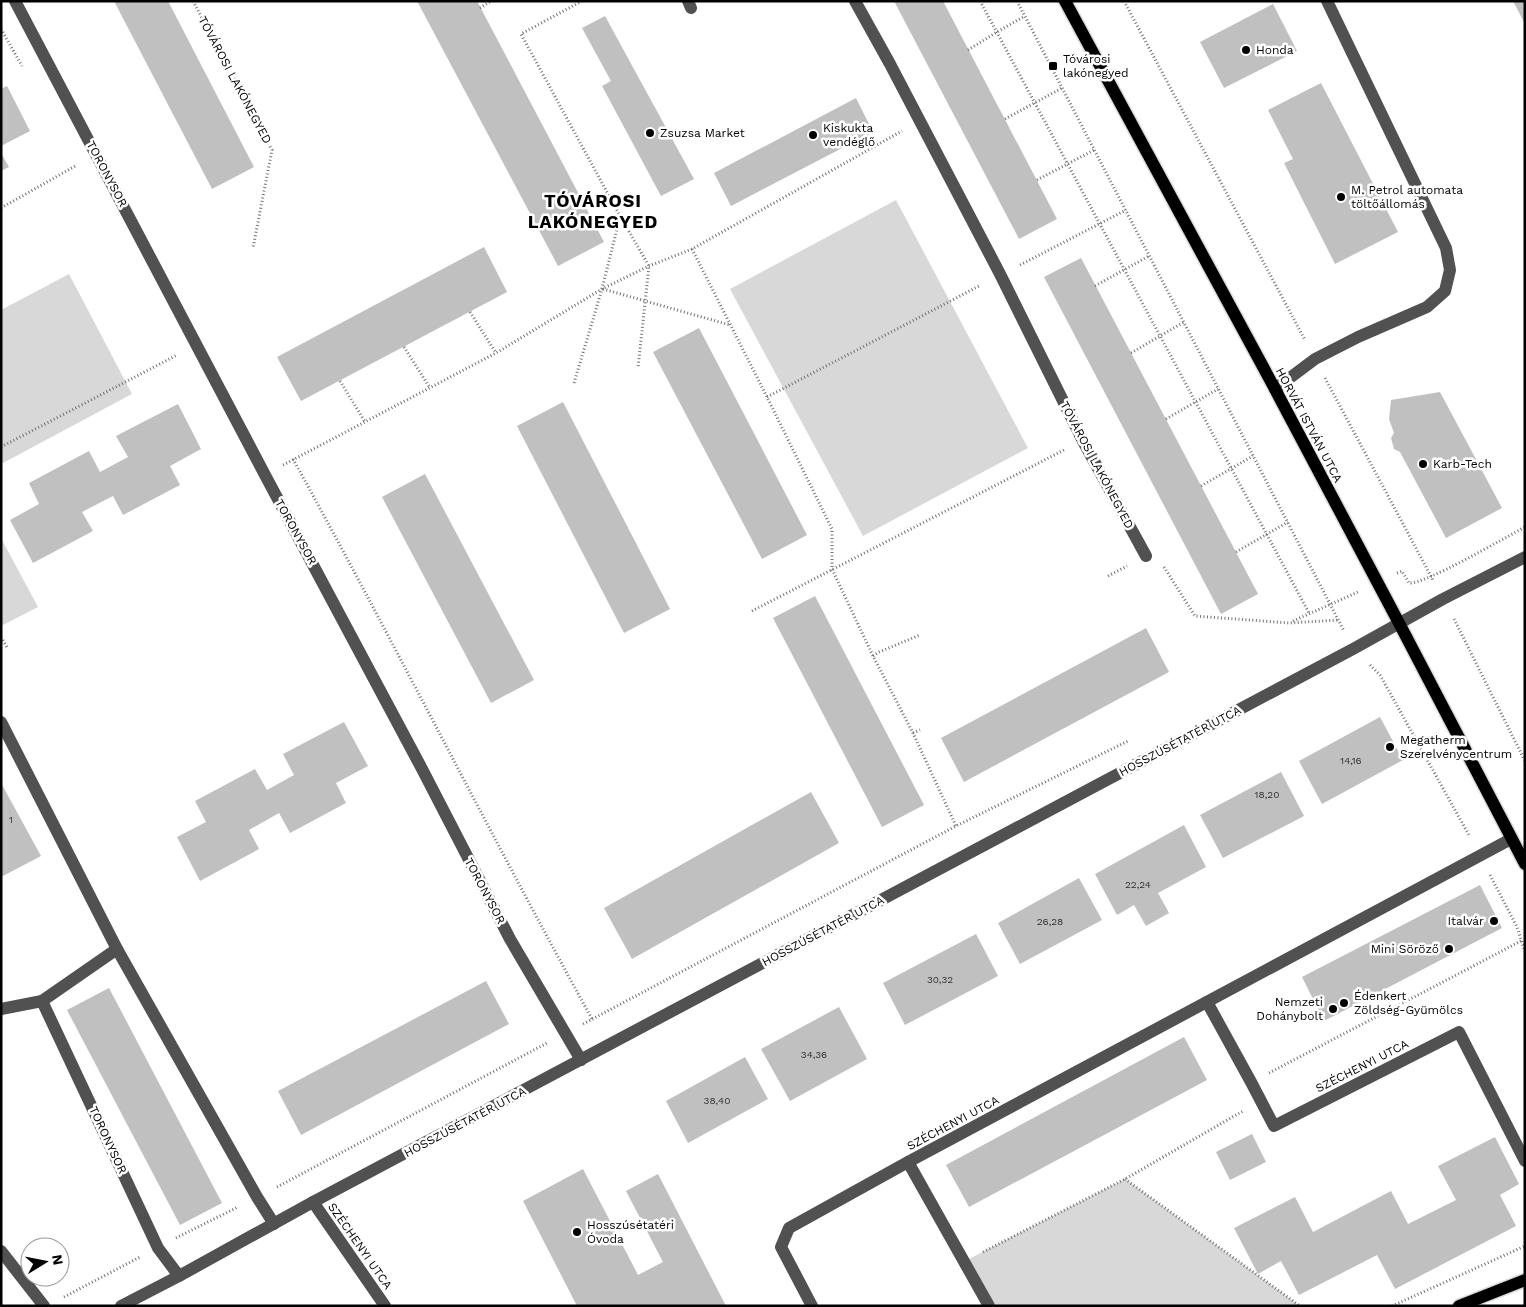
<svg xmlns="http://www.w3.org/2000/svg" width="1526" height="1307" font-family="'Work Sans',sans-serif">
  <style>
    .green { fill: #d8d8d8 }
    .building { fill: #c0c0c0 }
    .lines { fill: none; stroke-linecap: round; stroke-linejoin: round }
    .major-casing { stroke: #dbdbdb; stroke-width: 15 }
    .path { stroke: #737373; stroke-width: 3; stroke-dasharray: 1 2.5; stroke-linecap: butt }
    .minor { stroke: #515151; stroke-width: 12 }
    .major { stroke: #000; stroke-width: 12 }
    .poi-dot { fill: #000; stroke: #fff; stroke-width: 2 }
    .labels { text-anchor: middle; stroke-width: 5; stroke-linejoin: round; paint-order: stroke }
    .number-label { font-size: 10px; fill: #303030 }
    .poi-label { font-size: 12px; fill: #000; stroke: #fff; text-anchor: start }
    .street-label { font-size: 12px; fill: #000; stroke: #fff }
    .district-label { font-size: 18px; font-weight: bold; letter-spacing: 1px; fill: #000; stroke: #fff }
  </style>
  <rect width="100%" height="100%" fill="#fff"/>
  <g class="green">
    <polygon points="896,200 1028,448 863,536 730,289"/>
    <polygon points="69,274 132,394 3,463 1,460 1,310"/>
    <polygon points="1,538 38,607 1,626"/>
    <polygon points="1125,1179 1300,1306 989,1306 963,1262"/>
  </g>
  <g class="building">
    <polygon points="114,1 168,1 254,167 212,189"/>
    <polygon points="417,1 477,1 604,242 558,266"/>
    <polygon points="894,1 943,1 1057,219 1019,239"/>
    <polygon points="1513,1 1525,1 1525,24"/>
    <polygon points="1273,4 1297,51 1224,88 1200,42"/>
    <polygon points="605,16 694,179 661,196 602,86 611,81 582,28"/>
    <polygon points="1321,83 1398,232 1335,264 1284,163 1293,159 1268,110"/>
    <polygon points="7,86 30,131 1,146 1,89"/>
    <polygon points="856,98 873,132 731,206 714,173"/>
    <polygon points="1,153 9,167 1,171"/>
    <polygon points="484,247 507,292 301,401 277,357"/>
    <polygon points="1081,258 1258,594 1221,614 1044,277"/>
    <polygon points="699,328 807,535 762,559 653,352"/>
    <polygon points="1440,392 1502,508 1446,538 1400,452 1394,449 1391,438 1394,433 1389,419 1391,400"/>
    <polygon points="563,402 670,609 624,633 517,426"/>
    <polygon points="178,404 201,449 170,466 180,485 123,515 113,496 82,512 93,531 33,563 10,520 39,504 29,483 89,451 100,472 128,457 116,436"/>
    <polygon points="425,474 534,680 491,703 382,497"/>
    <polygon points="815,596 924,805 882,827 773,618"/>
    <polygon points="1146,628 1169,672 964,782 941,738"/>
    <polygon points="1380,717 1403,760 1322,804 1299,761"/>
    <polygon points="344,722 368,766 336,783 346,803 290,833 279,813 249,830 259,849 200,881 177,837 206,822 195,801 255,769 267,790 294,775 283,754"/>
    <polygon points="1281,772 1304,816 1223,858 1200,815"/>
    <polygon points="1,783 41,856 1,877"/>
    <polygon points="811,792 839,843 632,959 604,908"/>
    <polygon points="1184,825 1206,867 1158,893 1169,913 1146,926 1134,905 1117,915 1095,874"/>
    <polygon points="1079,878 1102,920 1020,964 998,923"/>
    <polygon points="1480,885 1502,928 1324,1021 1302,977"/>
    <polygon points="976,934 998,976 905,1025 883,983"/>
    <polygon points="486,981 509,1024 301,1135 278,1091"/>
    <polygon points="109,988 222,1203 180,1225 67,1010"/>
    <polygon points="839,1007 867,1059 790,1101 761,1049"/>
    <polygon points="1184,1037 1207,1080 969,1207 946,1165"/>
    <polygon points="745,1057 768,1099 688,1143 666,1101"/>
    <polygon points="1252,1134 1266,1162 1230,1180 1216,1152"/>
    <polygon points="1495,1137 1519,1184 1500,1195 1516,1226 1395,1289 1377,1255 1299,1295 1281,1261 1258,1274 1234,1228 1295,1197 1313,1232 1391,1191 1408,1224 1456,1200 1438,1166"/>
    <polygon points="583,1169 638,1275 663,1262 626,1191 658,1174 726,1306 577,1306 523,1201"/>
  </g>
  <g class="lines">
    <g class="major-casing">
      <g id="major">
        <polyline points="1065,1 1275,389 1399,623 1525,864"/>
        <polyline points="1459,1306 1525,1280"/>
      </g>
    </g>
    <g class="path">
      <polyline points="193,1 272,150 253,248"/>
      <polyline points="582,1 521,34 620,216 649,266 638,368"/>
      <polyline points="980,1 1309,613"/>
      <polyline points="1017,1 1344,631"/>
      <polyline points="1124,1 1305,340"/>
      <polyline points="480,8 491,1"/>
      <polyline points="1,29 22,66"/>
      <polyline points="968,50 997,32 1025,16"/>
      <polyline points="1005,119 1062,88"/>
      <polyline points="1037,180 1094,150"/>
      <polyline points="1,208 77,165"/>
      <polyline points="692,249 767,397 832,529 832,569 873,656 913,733 956,826"/>
      <polyline points="1020,265 1126,210"/>
      <polyline points="1095,286 1149,256"/>
      <polyline points="603,289 730,325"/>
      <polyline points="470,312 496,353"/>
      <polyline points="404,347 430,388"/>
      <polyline points="1131,353 1184,322"/>
      <polyline points="1325,378 1433,580"/>
      <polyline points="340,381 365,422"/>
      <polyline points="574,383 602,289 620,217"/>
      <polyline points="767,397 981,285"/>
      <polyline points="1166,419 1218,389"/>
      <polyline points="1,447 177,355"/>
      <path d="M293,459C395,644 490,834 592,1019"/>
      <polyline points="283,465 496,353 602,289 649,266 692,249 902,131"/>
      <polyline points="1201,486 1253,456"/>
      <polyline points="1236,552 1288,522"/>
      <polyline points="1164,567 1195,616 1289,623 1339,620"/>
      <path d="M1397,573L1402,571L1409,583C1424,585 1506,537 1525,527"/>
      <polyline points="1108,576 1127,566"/>
      <polyline points="752,611 1064,450"/>
      <polyline points="1454,619 1525,761"/>
      <polyline points="1293,621 1358,592"/>
      <polyline points="1,637 8,649"/>
      <polyline points="873,656 879,652 920,635"/>
      <polyline points="1370,665 1380,675 1470,837"/>
      <polyline points="913,733 920,730"/>
      <polyline points="1490,875 1517,927 1525,952"/>
      <polyline points="583,1024 956,826 1128,741"/>
      <polyline points="1269,1073 1521,941"/>
      <polyline points="1125,1179 1300,1306"/>
      <polyline points="277,1187 547,1043"/>
      <polyline points="176,1238 238,1207"/>
      <polyline points="983,1252 1125,1179 1243,1111"/>
      <polyline points="64,1297 140,1257"/>
      <polyline points="1392,1306 1525,1246"/>
    </g>
    <g class="minor">
      <polyline points="15,1 265,475 421,767 510,939 581,1060"/>
      <polyline points="688,1 691,8"/>
      <polyline points="855,1 890,64 1000,274 1083,441 1146,556"/>
      <polyline points="1275,389 1315,359 1358,337 1427,307 1445,291 1450,270 1446,248 1327,1"/>
      <polyline points="1,722 117,949 257,1197 274,1224"/>
      <polyline points="42,1001 117,949"/>
      <polyline points="1207,1002 1251,1082 1274,1126 1459,1032 1525,1161"/>
      <polyline points="1,1009 42,1001 158,1248 179,1276"/>
      <polyline points="908,1162 989,1306"/>
      <polyline points="313,1202 385,1306"/>
      <polyline points="1,1251 44,1306"/>
      <polyline points="121,1306 179,1276 313,1202 1353,649 1443,599 1525,557"/>
      <polyline points="812,1306 781,1247 789,1228 908,1162 1511,839"/>
    </g>
    <use href="#major" class="major"/>
  </g>
  <g class="poi-dot">
    <circle cx="1246" cy="50" r="5"/>
    <rect x="1048" y="61" width="10" height="10" rx="2.5"/>
    <circle cx="650" cy="133" r="5"/>
    <circle cx="813" cy="135" r="5"/>
    <circle cx="1341" cy="197" r="5"/>
    <circle cx="1423" cy="464" r="5"/>
    <circle cx="1390" cy="747" r="5"/>
    <circle cx="1494" cy="921" r="5"/>
    <circle cx="1449" cy="949" r="5"/>
    <circle cx="1344" cy="1003" r="5"/>
    <circle cx="1333" cy="1009" r="5"/>
    <circle cx="577" cy="1232" r="5"/>
  </g>
  <g class="labels">
    <g class="number-label">
      <text x="1351" y="764">14,16</text>
      <text x="1267" y="798">18,20</text>
      <text x="11" y="823">1</text>
      <text x="1138" y="888">22,24</text>
      <text x="1050" y="925">26,28</text>
      <text x="940" y="983">30,32</text>
      <text x="814" y="1058">34,36</text>
      <text x="717" y="1104">38,40</text>
    </g>
    <g class="poi-label">
      <text x="1256" y="54">Honda</text>
      <text x="1063" y="63">Tóvárosi<tspan x="1063" dy="14">lakónegyed</tspan></text>
      <text x="823" y="132">Kiskukta<tspan x="823" dy="14">vendéglő</tspan></text>
      <text x="660" y="137">Zsuzsa Market</text>
      <text x="1351" y="194">M. Petrol automata<tspan x="1351" dy="14">töltőállomás</tspan></text>
      <text x="1433" y="468">Karb-Tech</text>
      <text x="1400" y="744">Megatherm<tspan x="1400" dy="14">Szerelvénycentrum</tspan></text>
      <text x="1484" y="925" text-anchor="end">Italvár</text>
      <text x="1439" y="953" text-anchor="end">Mini Söröző</text>
      <text x="1354" y="1000">Édenkert<tspan x="1354" dy="14">Zöldség-Gyümölcs</tspan></text>
      <text x="1323" y="1006" text-anchor="end">Nemzeti<tspan x="1323" dy="14">Dohánybolt</tspan></text>
      <text x="587" y="1229">Hosszúsétatéri<tspan x="587" dy="14">Óvoda</tspan></text>
    </g>
    <g class="street-label">
      <text transform="translate(235 80) rotate(62)" y="4">TÓVÁROSI LAKÓNEGYED</text>
      <text transform="translate(107 174) rotate(62)" y="4">TORONYSOR</text>
      <text transform="translate(1309 425) rotate(62)" y="4">HORVÁT ISTVÁN UTCA</text>
      <text transform="translate(1097 465) rotate(62)" y="4">TÓVÁROSI LAKÓNEGYED</text>
      <text transform="translate(296 532) rotate(61)" y="4">TORONYSOR</text>
      <text transform="translate(1180 741) rotate(-28)" y="4">HOSSZÚSÉTATÉR UTCA</text>
      <text transform="translate(485 891) rotate(62)" y="4">TORONYSOR</text>
      <text transform="translate(823 931) rotate(-28)" y="4">HOSSZÚSÉTATÉR UTCA</text>
      <text transform="translate(1362 1066) rotate(-27)" y="4">SZÉCHENYI UTCA</text>
      <text transform="translate(465 1122) rotate(-28)" y="4">HOSSZÚSÉTATÉR UTCA</text>
      <text transform="translate(953 1123) rotate(-28)" y="4">SZÉCHENYI UTCA</text>
      <text transform="translate(108 1140) rotate(65)" y="4">TORONYSOR</text>
      <text transform="translate(360 1246) rotate(55)" y="4">SZÉCHENYI UTCA</text>
    </g>
    <g class="district-label">
      <text x="593" y="207">TÓVÁROSI<tspan x="593" dy="21">LAKÓNEGYED</tspan></text>
    </g>
  </g>
  <rect width="1526" height="1307" fill="none" stroke="#000000" stroke-width="5"/>
  <g transform="translate(45 1262) rotate(80)"><circle r="24" fill="#ffffff" stroke="#999999"/>
  <path d="M0-4L9 19L0 12L-9 19Z" fill="#000000"/>
  <text y="-8" font-size="14" font-weight="bold" text-anchor="middle" fill="#000000">N</text>
  </g>
</svg>
